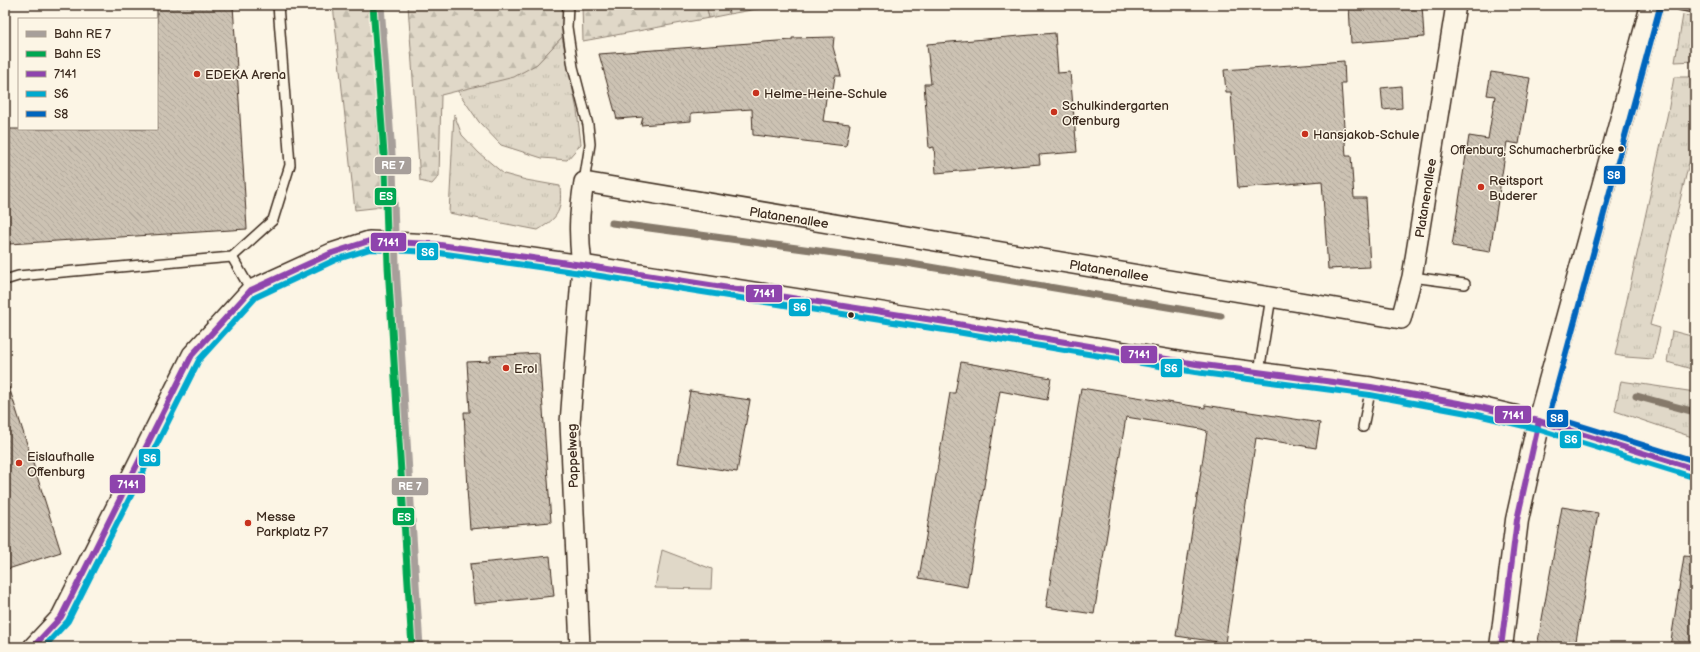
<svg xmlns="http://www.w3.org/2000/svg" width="1700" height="652" font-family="'Balsamiq Sans',sans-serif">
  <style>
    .grass { fill: url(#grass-tufts); stroke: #8e8173 }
    .forest { fill: url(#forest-firs); stroke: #8e8173 }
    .park { fill: #e0d8c8; stroke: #8e8173 }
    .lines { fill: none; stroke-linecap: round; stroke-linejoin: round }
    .stream { stroke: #85796b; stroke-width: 7 }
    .building { fill: url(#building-back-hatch); stroke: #3b2a1e }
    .service-casing { stroke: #3b2a1e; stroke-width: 12 }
    .minor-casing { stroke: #3b2a1e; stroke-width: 22 }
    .tertiary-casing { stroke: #3b2a1e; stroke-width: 25 }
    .service { stroke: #fcf5e5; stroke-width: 9 }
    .minor { stroke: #fcf5e5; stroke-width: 19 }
    .tertiary { stroke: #fcf5e5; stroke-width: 22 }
    .bus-1-casing { stroke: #fcf5e5; stroke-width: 9 }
    .bus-2-casing { stroke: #fcf5e5; stroke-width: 9 }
    .bus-3-casing { stroke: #fcf5e5; stroke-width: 9 }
    .bus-1 { stroke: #8e44ad; stroke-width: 6 }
    .bus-2 { stroke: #00a9ce; stroke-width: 6 }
    .bus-3 { stroke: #0065bd; stroke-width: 6 }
    .rail-1-casing { stroke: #fcf5e5; stroke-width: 10 }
    .rail-2-casing { stroke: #fcf5e5; stroke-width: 10 }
    .rail-1 { stroke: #a79f9a; stroke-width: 7 }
    .rail-2 { stroke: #00a651; stroke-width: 7 }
    .poi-dot { fill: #c8321e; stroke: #fcf5e5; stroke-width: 1.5 }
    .bus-dot { fill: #3b2a1e; stroke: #fcf5e5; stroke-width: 1.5 }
    .labels { text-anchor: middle; stroke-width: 3; stroke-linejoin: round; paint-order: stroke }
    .bus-label { font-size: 12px; fill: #3b2a1e; stroke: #fcf5e5; text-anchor: end }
    .poi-label { font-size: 13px; fill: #3b2a1e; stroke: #fcf5e5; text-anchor: start }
    .street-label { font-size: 13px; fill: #3b2a1e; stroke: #fcf5e5 }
    .line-badge { stroke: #fcf5e5; stroke-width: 1.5 }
    .badge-label { font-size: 11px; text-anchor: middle; font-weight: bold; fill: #fff }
  </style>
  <defs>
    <pattern id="grass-tufts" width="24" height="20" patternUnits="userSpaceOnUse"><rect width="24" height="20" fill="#e0d8c8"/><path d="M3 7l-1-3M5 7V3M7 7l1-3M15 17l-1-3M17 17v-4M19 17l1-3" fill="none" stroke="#c1baab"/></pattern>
    <pattern id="forest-firs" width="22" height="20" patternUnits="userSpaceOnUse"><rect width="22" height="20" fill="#e0d8c8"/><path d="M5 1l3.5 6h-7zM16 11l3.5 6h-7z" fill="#c1baab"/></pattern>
    <pattern id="building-back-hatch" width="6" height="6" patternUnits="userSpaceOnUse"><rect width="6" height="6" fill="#ccc2b3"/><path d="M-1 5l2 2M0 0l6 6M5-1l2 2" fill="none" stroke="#b0a79a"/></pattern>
  </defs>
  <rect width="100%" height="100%" fill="#fcf5e5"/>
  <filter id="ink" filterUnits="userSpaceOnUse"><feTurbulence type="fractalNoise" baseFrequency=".025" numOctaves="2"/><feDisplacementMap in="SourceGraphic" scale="8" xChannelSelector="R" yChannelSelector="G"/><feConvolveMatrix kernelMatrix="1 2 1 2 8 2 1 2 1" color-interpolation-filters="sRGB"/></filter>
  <g filter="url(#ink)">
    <g class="grass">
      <polygon points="706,5 728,5 729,14 709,18"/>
      <polygon points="1683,15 1695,17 1695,61 1675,62"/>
      <polygon points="562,37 577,110 581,144 567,160 542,158 501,145 479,122 457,90 537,64"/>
      <polygon points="1674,77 1695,77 1695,138 1650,325 1660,328 1653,359 1626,357 1615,355 1668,112"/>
      <path d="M454,114L462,135L479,153L504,174L526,180L560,186C562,211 559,217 538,230L449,213Z"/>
      <polygon points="1672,331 1695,337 1695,370 1667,362"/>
      <polygon points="1621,381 1695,392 1695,438 1615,411"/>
    </g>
    <g class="forest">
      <polygon points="333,5 370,5 382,207 355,210"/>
      <polygon points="408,5 563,5 562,37 537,64 514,77 441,95 439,176 432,184 420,181"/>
      <polygon points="582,5 706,5 709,18 583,41"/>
    </g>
    <g class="park">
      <polygon points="728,5 779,5 729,14"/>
      <polygon points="662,550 712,569 711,589 655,588"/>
    </g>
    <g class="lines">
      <g class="stream">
        <polyline points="612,223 900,262 1221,316"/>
        <polyline points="1636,396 1695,412"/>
      </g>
    </g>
    <g class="building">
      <polygon points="157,5 233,5 247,229 9,244 5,180 5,129 157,129"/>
      <polygon points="1349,5 1422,5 1424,37 1351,43"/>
      <polygon points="1055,33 1058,73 1070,72 1077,152 1039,155 1040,164 936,173 934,147 929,148 924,84 931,84 927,44"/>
      <polygon points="834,37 833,47 841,76 835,76 833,89 827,91 823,121 850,124 846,146 753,135 752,109 691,113 691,121 641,125 643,117 617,119 599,54 792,40 792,38"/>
      <polygon points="1344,61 1345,83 1341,83 1346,156 1351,156 1354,198 1366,198 1370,267 1328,269 1322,181 1238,188 1231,92 1226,92 1224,70"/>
      <polygon points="1491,72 1530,78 1519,144 1507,142 1490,252 1452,246 1469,136 1488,139 1495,96 1487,95"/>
      <polygon points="1401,86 1402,108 1383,110 1381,88"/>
      <polygon points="539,353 551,522 470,529 467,489 468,489 464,412 470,412 467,362 490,361 490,356"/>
      <polygon points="961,362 1051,378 1047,400 1000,391 967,587 919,578 950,393 955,393"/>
      <polygon points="9,387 61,552 5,570 5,388"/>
      <polygon points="1081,388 1205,408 1205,405 1320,423 1316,448 1256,438 1225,643 1176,636 1207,431 1201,429 1126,417 1094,614 1046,607"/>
      <polygon points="690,391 750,400 737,472 678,463"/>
      <polygon points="1562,507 1598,513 1575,647 1537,647"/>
      <polygon points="550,556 554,596 474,604 470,564"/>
      <polygon points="1684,556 1695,557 1695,647 1670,647"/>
    </g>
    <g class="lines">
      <g class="service-casing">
        <g id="service">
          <polyline points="568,5 567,27 573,67 588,125 590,144 584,182"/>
          <polyline points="1680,5 1695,8"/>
          <polyline points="232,257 251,290"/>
          <polyline points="1412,277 1465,284"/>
          <polyline points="5,280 18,276 232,257 273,220 290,165 278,5"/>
          <polyline points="1259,372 1271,297"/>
          <polyline points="1363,427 1371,387"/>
        </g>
      </g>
      <g class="minor-casing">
        <g id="minor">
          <polyline points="33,647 61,617 192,355 251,290 332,253 369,241 433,244 582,265 952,323 1196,364 1371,387 1480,407 1539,421 1695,469"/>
          <path d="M580,647L570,423L582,265C578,234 579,213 584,182L1401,319L1412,277L1456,5"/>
        </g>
      </g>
      <g class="tertiary-casing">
        <polyline id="tertiary" points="1501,647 1517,520 1539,421 1615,143 1652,5"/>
      </g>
      <use href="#service" class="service"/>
      <use href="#minor" class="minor"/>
      <use href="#tertiary" class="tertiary"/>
      <g class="bus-1-casing">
        <g id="bus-1">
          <polyline points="33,647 61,617 192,355 251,290 332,253 369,241 433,244 582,265 952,323 1196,364 1371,387 1480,407 1539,421 1695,469"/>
          <polyline points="1501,647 1517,520 1539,421"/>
        </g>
      </g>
      <g class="bus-2-casing">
        <polyline id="bus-2" points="44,647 68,621 199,360 256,297 335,260 370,249 432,252 581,273 951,331 1195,372 1370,395 1478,415 1537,429 1693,477"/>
      </g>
      <g class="bus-3-casing">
        <polyline id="bus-3" points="1660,7 1549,416 1695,461"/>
      </g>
      <use href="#bus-1" class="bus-1"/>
      <use href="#bus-2" class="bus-2"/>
      <use href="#bus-3" class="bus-3"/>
      <g class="rail-1-casing">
        <polyline id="rail-1" points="381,5 393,168 396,265 420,647"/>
      </g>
      <g class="rail-2-casing">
        <polyline id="rail-2" points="373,6 385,168 388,266 412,647"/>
      </g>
      <use href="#rail-1" class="rail-1"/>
      <use href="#rail-2" class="rail-2"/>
    </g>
  </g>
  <g class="poi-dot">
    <circle cx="197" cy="74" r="4"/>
    <circle cx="756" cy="93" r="4"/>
    <circle cx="1054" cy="112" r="4"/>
    <circle cx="1305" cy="134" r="4"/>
    <circle cx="1481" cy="187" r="4"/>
    <circle cx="506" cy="368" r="4"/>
    <circle cx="19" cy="463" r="4"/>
    <circle cx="248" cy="523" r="4"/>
  </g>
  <g class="bus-dot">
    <circle cx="1621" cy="149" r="3.5"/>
    <circle cx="851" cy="315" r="3.5"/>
  </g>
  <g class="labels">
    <g class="bus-label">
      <text x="1614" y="154">Offenburg, Schumacherbrücke</text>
    </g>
    <g class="poi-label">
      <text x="205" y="79">EDEKA Arena</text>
      <text x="764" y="98">Helme-Heine-Schule</text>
      <text x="1062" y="110">Schulkindergarten<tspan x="1062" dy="15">Offenburg</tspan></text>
      <text x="1313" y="139">Hansjakob-Schule</text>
      <text x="1489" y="185">Reitsport<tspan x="1489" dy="15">Buderer</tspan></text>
      <text x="514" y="373">Erol</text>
      <text x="27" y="461">Eislaufhalle<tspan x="27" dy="15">Offenburg</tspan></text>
      <text x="256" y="521">Messe<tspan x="256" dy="15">Parkplatz P7</tspan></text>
    </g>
    <g class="street-label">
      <text transform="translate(1425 198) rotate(-81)" y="5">Platanenallee</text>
      <text transform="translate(789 217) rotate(9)" y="5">Platanenallee</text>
      <text transform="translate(1109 270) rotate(9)" y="5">Platanenallee</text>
      <text transform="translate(572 456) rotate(-92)" y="5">Pappelweg</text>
    </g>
  </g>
  <g class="line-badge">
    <rect x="374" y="156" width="38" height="19" rx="4" fill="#a79f9a"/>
    <rect x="1603" y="165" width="23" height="20" rx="4" fill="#0065bd"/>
    <rect x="374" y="187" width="23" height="19" rx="4" fill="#00a651"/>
    <rect x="370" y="232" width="37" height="20" rx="4" fill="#8e44ad"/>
    <rect x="416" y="242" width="23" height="19" rx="4" fill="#00a9ce"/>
    <rect x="745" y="284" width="38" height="19" rx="4" fill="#8e44ad"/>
    <rect x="788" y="298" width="23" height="19" rx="4" fill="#00a9ce"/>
    <rect x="1120" y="345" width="38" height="19" rx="4" fill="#8e44ad"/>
    <rect x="1160" y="358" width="23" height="20" rx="4" fill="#00a9ce"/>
    <rect x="1494" y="405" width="38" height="19" rx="4" fill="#8e44ad"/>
    <rect x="1546" y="409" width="23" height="19" rx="4" fill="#0065bd"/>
    <rect x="1559" y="430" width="23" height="19" rx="4" fill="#00a9ce"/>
    <rect x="138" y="448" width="23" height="19" rx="4" fill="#00a9ce"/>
    <rect x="109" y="474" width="37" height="20" rx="4" fill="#8e44ad"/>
    <rect x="391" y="477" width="38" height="19" rx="4" fill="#a79f9a"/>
    <rect x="392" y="507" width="23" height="19" rx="4" fill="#00a651"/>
  </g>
  <g class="badge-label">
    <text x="393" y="169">RE 7</text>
    <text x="1614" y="179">S8</text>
    <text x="386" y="200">ES</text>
    <text x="388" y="246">7141</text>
    <text x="428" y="256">S6</text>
    <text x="764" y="297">7141</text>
    <text x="800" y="311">S6</text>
    <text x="1139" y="358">7141</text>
    <text x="1171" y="372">S6</text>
    <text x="1513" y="419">7141</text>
    <text x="1557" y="422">S8</text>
    <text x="1571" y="443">S6</text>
    <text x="150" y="462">S6</text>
    <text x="128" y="488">7141</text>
    <text x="410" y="490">RE 7</text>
    <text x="404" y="521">ES</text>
  </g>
  <rect width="1700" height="652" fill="none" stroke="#fcf5e5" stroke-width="20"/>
  <rect x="10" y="10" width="1680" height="632" fill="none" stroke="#3b2a1e" stroke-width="1.5" filter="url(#ink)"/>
  <rect x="18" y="18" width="140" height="112" fill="#fcf5e5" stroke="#afa495"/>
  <rect x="26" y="31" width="20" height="6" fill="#a79f9a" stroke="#afa495"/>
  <text x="54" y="38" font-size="12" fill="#3b2a1e">Bahn RE 7</text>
  <rect x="26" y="51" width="20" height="6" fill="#00a651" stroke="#afa495"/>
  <text x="54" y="58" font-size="12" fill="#3b2a1e">Bahn ES</text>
  <rect x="26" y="71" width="20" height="6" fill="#8e44ad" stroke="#afa495"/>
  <text x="54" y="78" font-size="12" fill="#3b2a1e">7141</text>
  <rect x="26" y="91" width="20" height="6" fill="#00a9ce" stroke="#afa495"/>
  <text x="54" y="98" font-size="12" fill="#3b2a1e">S6</text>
  <rect x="26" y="111" width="20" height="6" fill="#0065bd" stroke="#afa495"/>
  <text x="54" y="118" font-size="12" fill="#3b2a1e">S8</text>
</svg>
